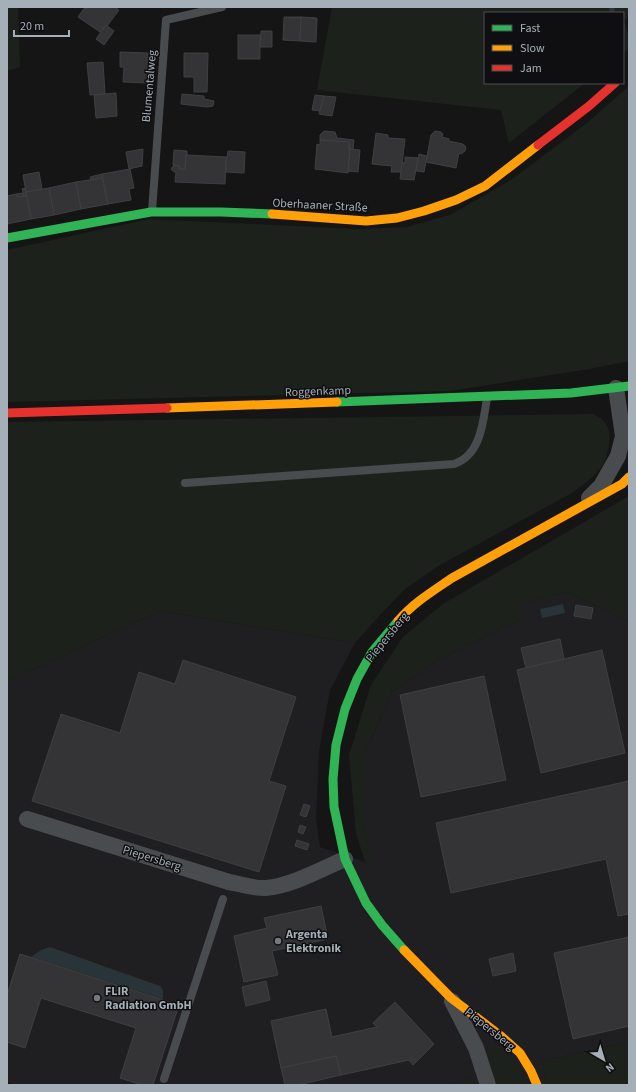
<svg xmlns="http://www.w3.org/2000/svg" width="636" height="1092" font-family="'Source Sans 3',sans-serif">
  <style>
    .built { fill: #1f1f21 }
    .green { fill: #1c221b }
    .water { fill: #283437 }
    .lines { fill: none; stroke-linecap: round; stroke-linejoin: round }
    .stream { stroke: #283437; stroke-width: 5.5 }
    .building { fill: #343436; stroke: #3d4041 }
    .lane { stroke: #494c4e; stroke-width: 8 }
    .street { stroke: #494c4e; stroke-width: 16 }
    .fast { stroke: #30b455; stroke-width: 9 }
    .slow { stroke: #ff9f0a; stroke-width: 9 }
    .jam { stroke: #e5322d; stroke-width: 9 }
    .poi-dot { fill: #73797e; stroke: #0f0f11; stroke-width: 1.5 }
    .labels { text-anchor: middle; stroke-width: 3; stroke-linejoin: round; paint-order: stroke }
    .street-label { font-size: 12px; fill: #a5afb7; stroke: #0f0f11 }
    .poi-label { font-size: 12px; font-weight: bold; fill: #a5afb7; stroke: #0f0f11; text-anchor: start }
  </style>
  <rect width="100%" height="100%" fill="#151515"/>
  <polygon class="built" points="567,592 629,621 629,1042 542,1061 547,1085 475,1085 472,1079 444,1085 15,1085 7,1082 7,681 160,611 355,643 330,690 319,751 316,819 320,847 365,862 371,862 364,822 364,755 392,692 437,660 522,618 518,604"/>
  <g class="green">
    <polygon points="7,7 18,7 20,67 7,71"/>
    <polygon points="332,7 629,7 629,15 624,20 629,37 629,48 623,53 623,13 485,13 485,83 585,83 509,143 501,110 317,90"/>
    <polygon points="629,86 629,361 589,369 450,391 7,402 7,250 149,219 354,229 407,227 452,214 511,180 587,123"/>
    <path d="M593,414C611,422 612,435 607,453C606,457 605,462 603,465C595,477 582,486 570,494L438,566L405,589L379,616L355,643L160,611L7,681V422Z"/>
    <polygon points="629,496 629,621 567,592 519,604 522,618 437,660 392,692 364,755 364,822 372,862 365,862 356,833 349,755 371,685 403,637 443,604"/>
    <polygon points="629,1042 629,1085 547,1085 542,1061"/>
    <polygon points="502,1048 507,1050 528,1085 494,1085 487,1059 489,1052"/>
    <polygon points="473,1079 475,1085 444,1085 472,1079"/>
  </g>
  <g class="water">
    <polygon points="563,604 565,613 542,618 540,609"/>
    <polygon points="50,947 160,986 163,990 163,999 31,957 41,950"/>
  </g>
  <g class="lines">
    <polyline class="stream" points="612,13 612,7"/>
  </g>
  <g class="building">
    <polygon points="85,7 86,9 88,7 114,7 119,10 107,26 106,25 100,32 78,17"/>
    <polygon points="284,17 301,17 300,41 283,40"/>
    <polygon points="301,17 317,18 316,42 300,41"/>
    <polygon points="106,25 114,31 104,45 96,39"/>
    <polygon points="261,31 272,31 272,47 260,47"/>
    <rect x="238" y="35" width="22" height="24"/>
    <polygon points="120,52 148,53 147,83 123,82 124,67 120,67"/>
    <polygon points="184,53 208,53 207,92 194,92 194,77 184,77"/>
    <polygon points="103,62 105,94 90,95 87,63"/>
    <polygon points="116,93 117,116 96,118 94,95"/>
    <polygon points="182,94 204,96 204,99 214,101 213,106 208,107 181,104"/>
    <polygon points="315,95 324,96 320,111 312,110"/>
    <polygon points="324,96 336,97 332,116 319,114"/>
    <polygon points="324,131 335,132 337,138 354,140 353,149 349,149 349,142 320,140 320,135"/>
    <polygon points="435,131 441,132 443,134 442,137 449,139 449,141 463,144 466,147 465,151 461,154 459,153 456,168 426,162 431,135"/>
    <polygon points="376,133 388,135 388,138 405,139 401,172 391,172 392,166 372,164"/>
    <polygon points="320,140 349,142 349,149 350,149 348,173 315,169 317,144 320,145"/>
    <polygon points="143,149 142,166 129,169 126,152"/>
    <polygon points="350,149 360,150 358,172 348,171"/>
    <polygon points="174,150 187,151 187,155 186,155 185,169 179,169 179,166 173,165"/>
    <polygon points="228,151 245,152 244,173 226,172 226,157 227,157"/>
    <polygon points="419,154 427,156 424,172 416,171"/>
    <polygon points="186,155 226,157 225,184 175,182 176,172 174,172 171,169 174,165 179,166 179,169 185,169"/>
    <polygon points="405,157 418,158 414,180 400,179 402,162 405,163"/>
    <polygon points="130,169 134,188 129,189 131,200 108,204 102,174"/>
    <polygon points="39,172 42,189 26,192 23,175"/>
    <polygon points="102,174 102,178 91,180 90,177"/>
    <polygon points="102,178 108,204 81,209 76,182"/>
    <polygon points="76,182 81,209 54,215 49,188"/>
    <polygon points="25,188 26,196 24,196 22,189"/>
    <polygon points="49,188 54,215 31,219 26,192"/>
    <polygon points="26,192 31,219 7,224 7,196 16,194 17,197 24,196 26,196"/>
    <polygon points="23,193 24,196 17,197 16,194"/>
    <polygon points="576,605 593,608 591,619 574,616"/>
    <polygon points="560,639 564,659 526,668 521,648"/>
    <polygon points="602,650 625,753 541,773 517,670"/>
    <polygon points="183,660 296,697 269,781 286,786 259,872 32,801 61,714 120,733 139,672 175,684"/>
    <polygon points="484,676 506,780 421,797 400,695"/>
    <polygon points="629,781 629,914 618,916 606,859 451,893 436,823"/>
    <polygon points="304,804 310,806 306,817 300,815"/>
    <polygon points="300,825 306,827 303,834 298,832"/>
    <polygon points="297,840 309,844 307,850 295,846"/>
    <polygon points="321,906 328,939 272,951 278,975 244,982 234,936 267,928 264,918"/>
    <polygon points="629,937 629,1026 573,1039 554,953"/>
    <polygon points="513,953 516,971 493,976 489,959"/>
    <polygon points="20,954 179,1005 153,1085 142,1085 120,1078 136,1028 41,998 25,1048 7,1042 7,995"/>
    <polygon points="266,981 270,1000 246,1006 242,987"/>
    <polygon points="395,1002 434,1044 413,1065 409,1060 341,1075 336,1056 281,1068 271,1021 326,1009 332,1037 377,1027 373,1023"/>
    <polygon points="336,1056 341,1075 298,1085 285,1085 281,1068"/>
  </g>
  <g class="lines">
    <g class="lane">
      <polyline points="152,211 166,20 222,7"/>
      <path d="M185,483L454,464C481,455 483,422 487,398"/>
      <polyline points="164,1079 223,899"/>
    </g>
    <g class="street">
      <polyline points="589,498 601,486 618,456 623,436 616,388"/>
      <path d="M27,819L229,882C241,884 254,889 266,888C291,886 322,869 345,859"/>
      <polyline points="452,1001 476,1048 488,1085"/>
    </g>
    <g class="fast">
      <polyline points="7,238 151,212 221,212 272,214"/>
      <polyline points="337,402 571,393 629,386"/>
      <polyline points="398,621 372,652 357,679 345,709 336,745 333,779 334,807 345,859 366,903 382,925 404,950"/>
    </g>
    <g class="slow">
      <polyline points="272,214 366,221 397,218 424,211 456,200 485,186 538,145"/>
      <polyline points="167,408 337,402"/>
      <path d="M398,621C413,603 433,591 452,578L622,484L629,477"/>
      <polyline points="404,950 451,998 501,1036 520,1053 531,1071 537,1085"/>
    </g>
    <g class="jam">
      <polyline points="538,145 589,106 615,83"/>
      <polyline points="7,413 167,408"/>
    </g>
  </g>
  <g class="poi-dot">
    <circle cx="278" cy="941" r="4"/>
    <circle cx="97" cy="998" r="4"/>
  </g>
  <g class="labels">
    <g class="street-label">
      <text transform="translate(149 86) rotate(-85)" y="4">Blumentalweg</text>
      <text transform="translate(320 205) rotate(3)" y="4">Oberhaaner Straße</text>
      <text transform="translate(318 391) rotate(-2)" y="4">Roggenkamp</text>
      <text transform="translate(387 637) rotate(-51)" y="4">Piepersberg</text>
      <text transform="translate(152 858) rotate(17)" y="4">Piepersberg</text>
      <text transform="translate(490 1029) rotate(39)" y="4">Piepersberg</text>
    </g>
    <g class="poi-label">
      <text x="286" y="938">Argenta<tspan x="286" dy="14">Elektronik</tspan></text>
      <text x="105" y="995">FLIR<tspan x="105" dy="14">Radiation GmbH</tspan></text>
    </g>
  </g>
  <rect width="636" height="1092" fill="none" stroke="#a5afb7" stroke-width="16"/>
  <rect x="484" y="12" width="140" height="72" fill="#0f0f11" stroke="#4b4f53"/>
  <rect x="492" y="25" width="20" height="6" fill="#30b455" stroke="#4b4f53"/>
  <text x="520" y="32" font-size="12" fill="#a5afb7">Fast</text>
  <rect x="492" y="45" width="20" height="6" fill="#ff9f0a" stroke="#4b4f53"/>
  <text x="520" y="52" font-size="12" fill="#a5afb7">Slow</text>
  <rect x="492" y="65" width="20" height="6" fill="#e5322d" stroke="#4b4f53"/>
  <text x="520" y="72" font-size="12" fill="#a5afb7">Jam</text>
  <g transform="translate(604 1060) rotate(142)" stroke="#0f0f11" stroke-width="3" paint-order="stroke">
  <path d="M0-3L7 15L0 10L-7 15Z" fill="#a5afb7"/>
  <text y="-6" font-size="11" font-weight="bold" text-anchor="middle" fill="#a5afb7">N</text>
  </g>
  <path d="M14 30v6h55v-6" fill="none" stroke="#a5afb7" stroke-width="2"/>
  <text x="20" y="30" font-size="12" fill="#a5afb7" stroke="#0f0f11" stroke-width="3" paint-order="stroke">20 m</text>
</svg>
